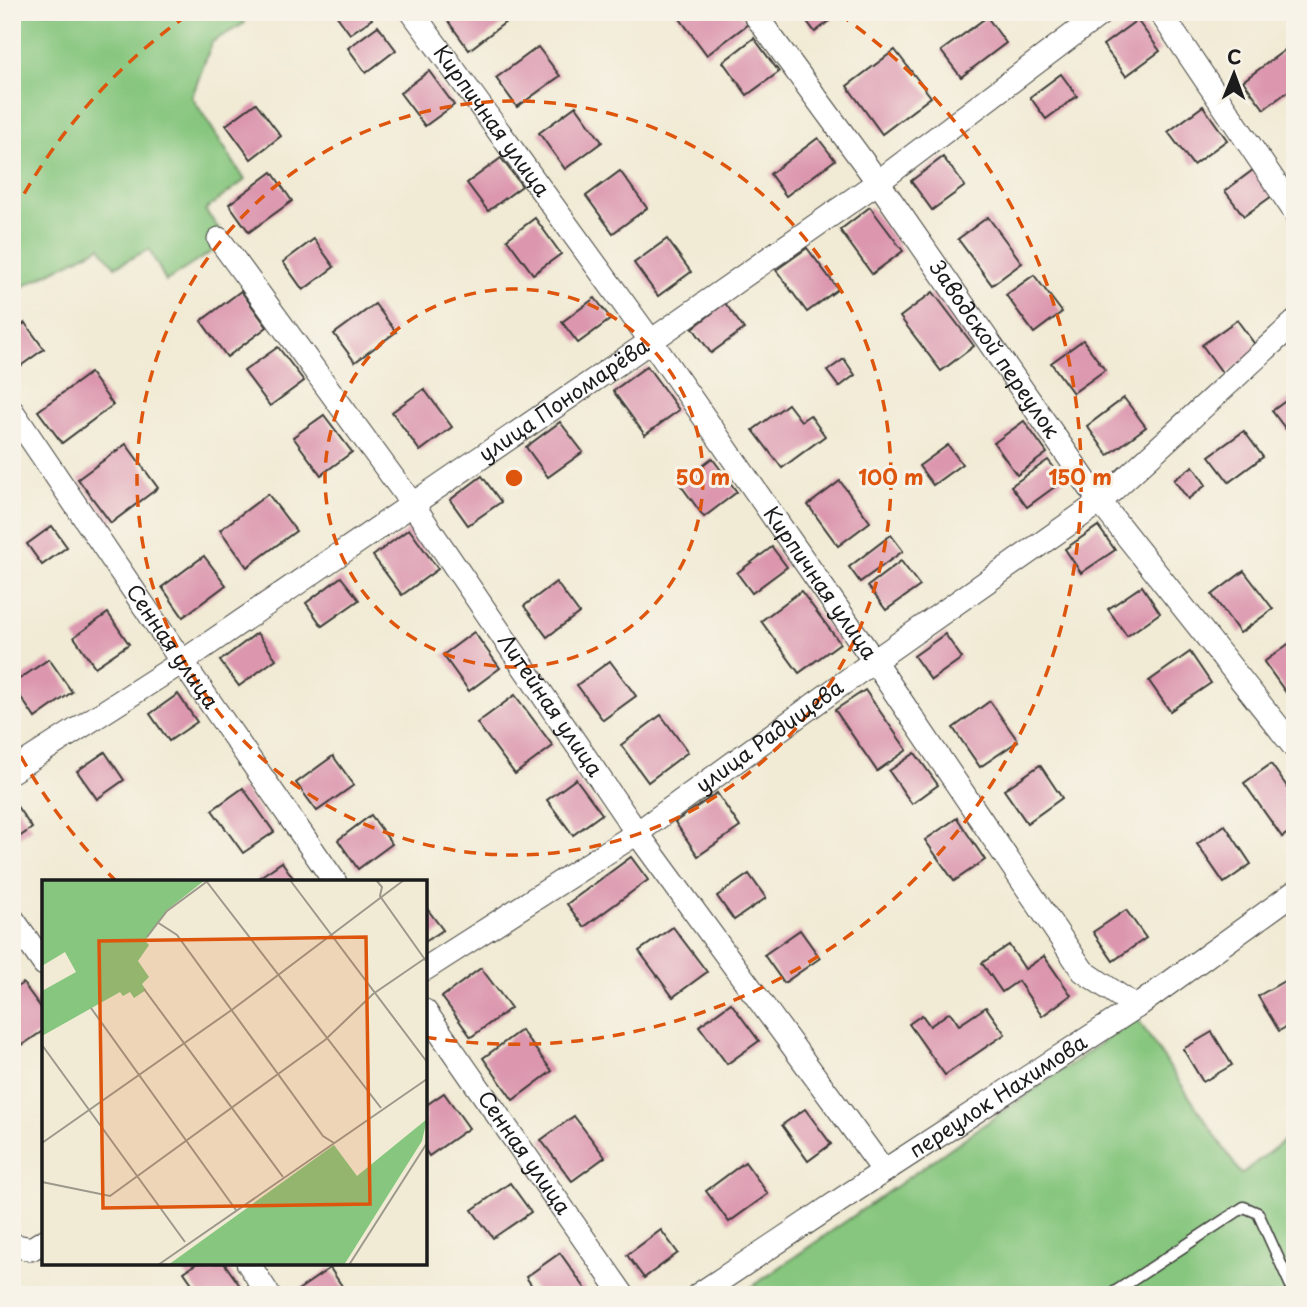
<svg xmlns="http://www.w3.org/2000/svg" width="1307" height="1307" font-family="'Playpen Sans',sans-serif">
  <style>
    .green { fill: #86c67e; stroke: #51714d; stroke-width: 2 }
    .building { fill: #dc97af }
    .lines { fill: none; stroke-linecap: round; stroke-linejoin: round }
    .service-casing { stroke: #3c3b38; stroke-width: 13 }
    .minor-casing { stroke: #3c3b38; stroke-width: 25 }
    .service { stroke: #fff; stroke-width: 10 }
    .minor { stroke: #fff; stroke-width: 23 }
    .ring { fill: none; stroke: #de560d; stroke-width: 3.5; stroke-dasharray: 12 9 }
    .labels { text-anchor: middle; stroke-width: 6; stroke-linejoin: round; paint-order: stroke }
    .street-label { font-size: 21px; fill: #1c1c1c; stroke: #f7f3e8 }
    .inset-road { fill: none; stroke: #9c988b; stroke-width: 2 }
    .view { fill: #de560d; fill-opacity: 0.15; stroke: #de560d; stroke-width: 3.5 }
    .inset-edge { fill: none; stroke: #1c1c1c; stroke-width: 3.5 }
    .centre { fill: #de560d; stroke: #f7f3e8; stroke-width: 3.5 }
    .ring-label { font-size: 21px; text-anchor: middle; font-weight: bold; fill: #de560d; stroke: #f7f3e8; stroke-width: 6; stroke-linejoin: round; paint-order: stroke }
  </style>
  <rect width="100%" height="100%" fill="#f7f3e8"/>
  <filter id="ink" filterUnits="userSpaceOnUse"><feTurbulence type="fractalNoise" baseFrequency=".0143" numOctaves="2"/><feDisplacementMap in="SourceGraphic" scale="14" xChannelSelector="R" yChannelSelector="G"/><feConvolveMatrix kernelMatrix="1 2 1 2 8 2 1 2 1" color-interpolation-filters="sRGB"/></filter>
  <filter id="wash" filterUnits="userSpaceOnUse"><feTurbulence type="fractalNoise" baseFrequency=".00686" numOctaves="4" result="noise"/><feDisplacementMap in="SourceGraphic" scale="28" xChannelSelector="R" yChannelSelector="G"/><feGaussianBlur stdDeviation="1.57" result="paint"/><feColorMatrix in="noise" values="0 0 0 0 0 0 0 0 0 0 0 0 0 0 0 0 0 1.4 0 .05"/><feComposite in="paint" operator="in"/></filter>
  <g filter="url(#wash)">
    <rect width="100%" height="100%" fill="#f1ebd5"/>
    <g class="green">
      <polygon points="12,12 235,12 245,23 212,42 192,97 245,180 205,210 228,241 166,281 149,249 115,267 100,247 12,292"/>
      <polygon points="1137,1018 1241,1174 1295,1132 1295,1295 740,1295"/>
    </g>
    <g id="blocks">
      <g class="building">
        <polygon points="334,12 367,12 372,19 350,34"/>
        <polygon points="451,12 513,12 515,15 469,50 445,17"/>
        <polygon points="675,12 739,12 748,24 707,55"/>
        <polygon points="800,12 841,12 815,32"/>
        <polygon points="987,17 1006,43 961,77 941,51"/>
        <polygon points="1137,20 1160,51 1126,76 1103,45"/>
        <polygon points="378,26 396,50 366,73 348,48"/>
        <polygon points="754,38 779,72 747,95 723,62"/>
        <polygon points="538,47 560,76 517,107 496,78"/>
        <polygon points="1289,47 1295,55 1295,86 1264,109 1243,81"/>
        <polygon points="895,50 931,97 882,134 847,86"/>
        <polygon points="429,71 454,105 425,126 400,93"/>
        <polygon points="1061,74 1077,96 1046,119 1030,97"/>
        <polygon points="256,103 281,136 251,159 226,125"/>
        <polygon points="576,106 602,142 565,169 539,133"/>
        <polygon points="1203,106 1227,140 1193,165 1168,132"/>
        <polygon points="818,138 835,160 786,196 770,174"/>
        <polygon points="943,157 965,186 932,210 911,181"/>
        <polygon points="501,158 522,186 488,211 467,183"/>
        <polygon points="1253,170 1272,196 1244,216 1225,191"/>
        <polygon points="620,171 647,208 613,233 586,196"/>
        <polygon points="272,172 292,201 249,232 229,204"/>
        <polygon points="870,207 903,251 872,274 840,230"/>
        <polygon points="988,217 1022,263 992,285 958,239"/>
        <polygon points="535,218 561,254 533,274 507,239"/>
        <polygon points="314,239 334,267 303,290 283,262"/>
        <polygon points="667,239 691,272 658,296 634,263"/>
        <polygon points="807,248 838,289 807,312 776,270"/>
        <polygon points="1034,275 1062,312 1034,333 1006,295"/>
        <polygon points="241,291 267,327 227,357 201,321"/>
        <polygon points="933,292 974,346 941,371 900,317"/>
        <polygon points="595,298 611,319 578,343 562,322"/>
        <polygon points="725,303 744,329 711,353 693,328"/>
        <polygon points="375,304 396,332 355,362 334,334"/>
        <polygon points="1237,320 1259,350 1224,375 1202,345"/>
        <polygon points="25,323 44,349 12,372 12,332"/>
        <polygon points="1083,340 1105,370 1073,393 1051,363"/>
        <polygon points="278,347 304,381 270,406 244,371"/>
        <polygon points="844,359 855,375 839,387 827,371"/>
        <polygon points="647,366 679,410 645,435 613,391"/>
        <polygon points="90,373 113,405 62,443 38,411"/>
        <polygon points="424,389 452,427 420,451 392,412"/>
        <polygon points="1295,394 1295,434 1291,436 1272,411"/>
        <polygon points="1124,398 1146,427 1108,455 1087,426"/>
        <polygon points="788,404 801,421 810,415 825,436 782,468 753,430"/>
        <polygon points="324,415 352,452 321,475 293,437"/>
        <polygon points="1024,421 1047,453 1017,475 994,443"/>
        <polygon points="560,422 583,452 548,477 526,447"/>
        <polygon points="1244,431 1263,457 1229,482 1209,456"/>
        <polygon points="126,444 158,488 111,523 78,479"/>
        <polygon points="948,445 962,464 933,485 919,466"/>
        <polygon points="712,458 737,492 704,517 679,483"/>
        <polygon points="1048,460 1064,480 1027,507 1011,486"/>
        <polygon points="1193,466 1206,485 1188,499 1174,480"/>
        <polygon points="482,476 501,502 468,525 450,500"/>
        <polygon points="840,481 870,522 838,546 808,505"/>
        <polygon points="268,494 296,531 247,567 220,530"/>
        <polygon points="52,526 67,547 42,565 27,544"/>
        <polygon points="1098,526 1115,550 1081,573 1065,549"/>
        <polygon points="409,529 438,569 402,595 373,556"/>
        <polygon points="891,535 903,551 860,582 849,567"/>
        <polygon points="772,547 787,567 752,593 737,573"/>
        <polygon points="204,556 226,585 183,617 162,587"/>
        <polygon points="901,561 920,586 886,610 868,586"/>
        <polygon points="1244,571 1273,609 1240,633 1212,595"/>
        <polygon points="341,577 359,600 322,626 306,603"/>
        <polygon points="556,582 579,613 547,637 524,606"/>
        <polygon points="1142,586 1160,613 1127,636 1108,609"/>
        <polygon points="801,591 840,643 799,673 761,621"/>
        <polygon points="108,613 129,644 95,667 74,637"/>
        <polygon points="474,632 500,668 469,691 443,655"/>
        <polygon points="257,633 276,659 239,686 220,661"/>
        <polygon points="945,634 962,658 931,680 914,656"/>
        <polygon points="1295,639 1295,688 1287,694 1264,662"/>
        <polygon points="1190,652 1211,683 1170,711 1149,681"/>
        <polygon points="49,659 72,692 35,718 12,684"/>
        <polygon points="610,661 636,696 603,720 577,685"/>
        <polygon points="865,690 907,750 877,771 835,710"/>
        <polygon points="178,694 197,722 169,741 150,714"/>
        <polygon points="515,695 553,746 515,774 477,723"/>
        <polygon points="990,701 1018,741 980,767 953,728"/>
        <polygon points="661,715 688,752 648,782 621,745"/>
        <polygon points="105,752 124,780 97,799 77,771"/>
        <polygon points="915,753 938,785 912,804 889,771"/>
        <polygon points="333,756 354,785 317,811 296,783"/>
        <polygon points="1271,764 1295,798 1295,828 1282,837 1244,783"/>
        <polygon points="1040,765 1062,798 1027,823 1004,790"/>
        <polygon points="576,779 602,814 573,835 547,800"/>
        <polygon points="243,788 274,832 243,853 212,810"/>
        <polygon points="717,793 740,827 698,856 675,822"/>
        <polygon points="16,805 32,828 12,842 12,807"/>
        <polygon points="371,815 392,844 358,869 338,840"/>
        <polygon points="957,818 985,860 954,881 925,840"/>
        <polygon points="1225,825 1251,864 1224,883 1197,844"/>
        <polygon points="631,857 648,880 584,927 567,904"/>
        <polygon points="282,862 296,882 259,882 257,879"/>
        <polygon points="749,874 766,898 734,920 717,896"/>
        <polygon points="425,906 443,930 425,942"/>
        <polygon points="1126,910 1146,938 1113,961 1093,932"/>
        <polygon points="673,927 707,972 673,997 639,951"/>
        <polygon points="800,930 820,958 784,983 764,955"/>
        <polygon points="1009,945 1025,969 1044,956 1071,995 1042,1016 1018,981 1002,992 982,963"/>
        <polygon points="481,968 511,1008 471,1037 442,997"/>
        <polygon points="1293,976 1295,979 1295,1022 1279,1031 1258,996"/>
        <polygon points="23,983 44,1012 44,1030 12,1052 12,990"/>
        <polygon points="731,1003 759,1041 727,1064 699,1026"/>
        <polygon points="986,1007 1005,1034 945,1075 909,1024 922,1015 930,1026 950,1012 959,1025"/>
        <polygon points="521,1030 552,1071 513,1100 483,1058"/>
        <polygon points="1212,1032 1232,1065 1203,1082 1183,1049"/>
        <polygon points="444,1093 469,1128 429,1156 425,1150 425,1106"/>
        <polygon points="805,1109 831,1144 808,1161 782,1125"/>
        <polygon points="574,1116 605,1157 572,1181 541,1140"/>
        <polygon points="745,1162 768,1194 729,1222 706,1191"/>
        <polygon points="510,1183 531,1212 493,1238 472,1210"/>
        <polygon points="661,1230 678,1253 644,1278 627,1255"/>
        <polygon points="560,1253 590,1295 538,1295 526,1277"/>
        <polygon points="197,1263 224,1263 243,1290 237,1295 200,1295 184,1272"/>
        <polygon points="330,1268 348,1295 301,1295 298,1290"/>
      </g>
    </g>
  </g>
  <g filter="url(#ink)">
    <use href="#blocks" fill-opacity="0" stroke="#3c3b38" stroke-width="2"/>
    <g class="lines">
      <g class="service-casing">
        <polyline id="service" points="1110,1295 1244,1207 1258,1213 1295,1295"/>
      </g>
      <g class="minor-casing">
        <g id="minor">
          <path id="s1" d="M412,12L651,341L874,661L1083,971L1136,1007"/>
          <path id="s2" d="M753,12L878,182L1100,502L1295,748"/>
          <polyline points="1160,12 1295,212"/>
          <path id="s3" d="M219,239L413,505L637,833L884,1171"/>
          <path id="s4" d="M12,411L182,662L335,882"/>
          <path id="s5" d="M12,771L182,662L651,341L878,182L1103,12"/>
          <polyline points="12,918 44,964"/>
          <path id="s6" d="M425,969L637,833L874,661L1100,502L1295,322"/>
          <path id="s7" d="M425,1011L623,1295"/>
          <polyline points="12,1245 31,1249 44,1241"/>
          <polyline points="248,1263 269,1295"/>
          <path id="s8" d="M698,1295L884,1171L1136,1007L1295,892"/>
        </g>
      </g>
      <use href="#service" class="service"/>
      <use href="#minor" class="minor"/>
    </g>
  </g>
  <g class="ring">
    <circle cx="514" cy="478" r="189"/>
    <circle cx="514" cy="478" r="377"/>
    <path d="M117 882A566 566 0 0 1 14 744M14 212A566 566 0 0 1 189 14M839 14A566 566 0 0 1 425 1037"/>
  </g>
  <g class="labels">
    <g class="street-label">
      <text dy="7" stroke="none"><textPath href="#s1" startOffset="135">Кирпичная улица</textPath></text>
      <text dy="7" stroke="none"><textPath href="#s2" startOffset="415">Заводской переулок</textPath></text>
      <text dy="7" stroke="none"><textPath href="#s5" startOffset="665">улица Пономарёва</textPath></text>
      <text dy="7" stroke="none"><textPath href="#s1" startOffset="702">Кирпичная улица</textPath></text>
      <text dy="7" stroke="none"><textPath href="#s4" startOffset="285">Сенная улица</textPath></text>
      <text dy="7" stroke="none"><textPath href="#s3" startOffset="572">Литейная улица</textPath></text>
      <text dy="7" stroke="none"><textPath href="#s6" startOffset="416">улица Радищева</textPath></text>
      <text dy="7" stroke="none"><textPath href="#s8" startOffset="360">переулок Нахимова</textPath></text>
      <text dy="7" stroke="none"><textPath href="#s7" startOffset="173">Сенная улица</textPath></text>
    </g>
  </g>
  <g transform="translate(42 880)">
    <rect width="385" height="385" fill="#f1ebd5"/>
    <path d="M0,0H163L125,30L103,61L107,65L96,81L107,97L100,104L104,110L92,118L88,112L81,116L78,112L0,156V111L34,92L23,72L0,86ZM385,239L380,261L302,385H126L292,265L315,296Z" fill="#86c67e"/>
    <path class="inset-road" d="M248,0L385,182M334,0L340,7L338,16L384,81M165,2L339,228M115,42L135,55L281,256L292,263M105,57L125,31L167,0M102,109L241,297M49,128L194,330M0,165L143,362M0,263L191,129L362,0M0,302L68,316L283,160L331,114L385,77M116,385L385,199M307,385L385,263"/>
    <path class="view" d="M324,57L328,324L61,328L57,61Z"/>
    <rect width="385" height="385" class="inset-edge"/>
  </g>
  <circle cx="514" cy="478" r="10" class="centre"/>
  <g class="ring-label">
    <text x="703" y="485">50 m</text>
    <text x="891" y="485">100 m</text>
    <text x="1080" y="485">150 m</text>
  </g>
  <rect width="1307" height="1307" fill="none" stroke="#f7f3e8" stroke-width="42"/>
  <g transform="translate(1234 74) rotate(1)" stroke="#f7f3e8" stroke-width="5" paint-order="stroke">
  <path d="M0-5L12 26L0 18L-12 26Z" fill="#1c1c1c"/>
  <text y="-10" font-size="19" font-weight="bold" text-anchor="middle" fill="#1c1c1c">С</text>
  </g>
</svg>
